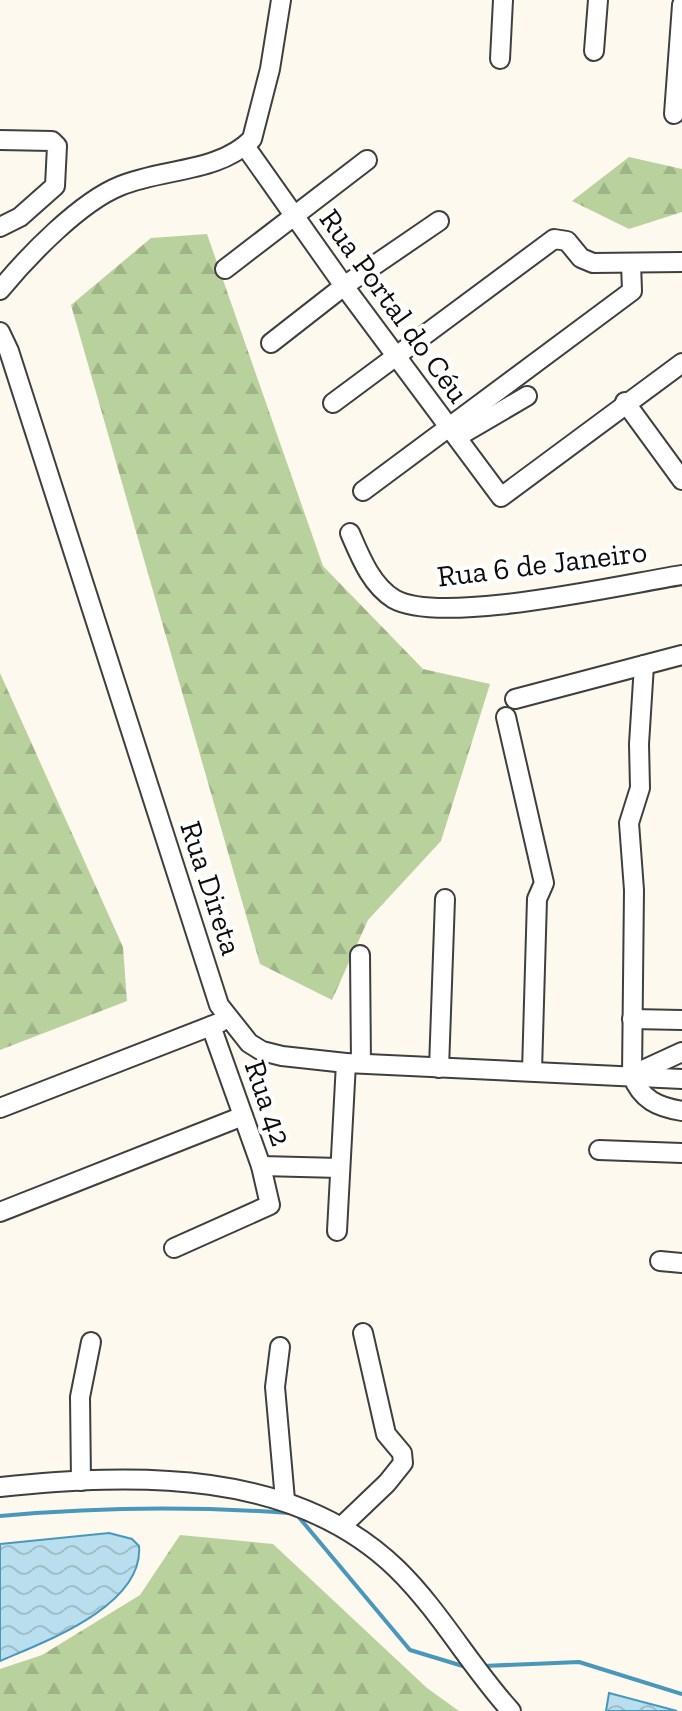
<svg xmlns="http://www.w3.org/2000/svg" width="682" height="1711" font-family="'Zilla Slab',serif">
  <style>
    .forest { fill: url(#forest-firs) }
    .water { fill: url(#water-waves); stroke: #4998bc; stroke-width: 2 }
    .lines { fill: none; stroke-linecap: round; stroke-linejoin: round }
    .stream { stroke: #4998bc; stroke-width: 4 }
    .minor-casing { stroke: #3f3f3f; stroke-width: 22 }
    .minor { stroke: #fff; stroke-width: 18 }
    .labels { text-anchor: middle; stroke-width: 8; stroke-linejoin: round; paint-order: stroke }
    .street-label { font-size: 30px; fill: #0c0c0c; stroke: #fff }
  </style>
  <defs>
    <pattern id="forest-firs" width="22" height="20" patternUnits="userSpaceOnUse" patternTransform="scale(2)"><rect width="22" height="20" fill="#b9d29d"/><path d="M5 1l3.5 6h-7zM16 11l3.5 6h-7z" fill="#9eb386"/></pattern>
    <pattern id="water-waves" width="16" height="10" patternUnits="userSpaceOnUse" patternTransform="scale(2)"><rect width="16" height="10" fill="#b9dfee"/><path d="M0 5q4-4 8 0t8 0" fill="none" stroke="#9ebecb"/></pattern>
  </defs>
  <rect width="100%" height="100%" fill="#fdf9ee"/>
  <g class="forest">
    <polygon points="629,157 682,169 682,212 629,229 572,201"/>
    <polygon points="207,234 323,566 423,669 490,684 441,841 368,920 332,1000 260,964 71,305 151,238"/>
    <polygon points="0,673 123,947 127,1001 0,1050"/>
    <polygon points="180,1535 273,1544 427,1688 459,1711 0,1711 0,1669 42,1655 140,1595"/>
  </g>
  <g class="water">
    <path d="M109,1533L132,1539L139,1546C144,1606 44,1642 0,1661V1544Z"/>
    <polygon points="609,1693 677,1711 606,1711"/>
  </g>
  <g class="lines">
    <g class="stream">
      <polyline points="297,1515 410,1650 466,1667"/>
      <path d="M0,1516C97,1507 192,1506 289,1513"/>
      <polyline points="483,1666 579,1662 682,1694"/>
    </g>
    <g class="minor-casing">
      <g id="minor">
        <polyline points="594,51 598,0"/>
        <polyline points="500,59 503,0"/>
        <polyline points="674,114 682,5"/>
        <polyline points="0,140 52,141 57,146 55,186 20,217 0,227"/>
        <polyline points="245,146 344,286 501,497 682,363"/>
        <polyline points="225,269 367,160"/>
        <path d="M0,290C28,256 80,202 120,186C163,168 218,173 252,139L270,69L281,0"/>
        <polyline points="0,332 9,351 219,1005 249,1043 262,1051 282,1056 346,1063 682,1079"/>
        <polyline points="271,343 344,286 439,221"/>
        <polyline points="625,402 682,480"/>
        <polyline points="333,403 554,239 567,241 581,258 593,263 682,262"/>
        <polyline points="457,437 527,396"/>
        <polyline points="363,491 632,291 631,263"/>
        <path d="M350,533C360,556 371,585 394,599C441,626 624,584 682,575"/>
        <path d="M644,665L639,744L640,788L629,823L634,890L632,1075C641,1100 658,1107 682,1111"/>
        <polyline points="515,699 682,655"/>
        <polyline points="506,717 544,883 537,899 532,1071"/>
        <polyline points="360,955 361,1063"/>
        <polyline points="632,1019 682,1020"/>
        <polyline points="439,1068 445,899"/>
        <polyline points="632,1075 682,1052"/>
        <polyline points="0,1108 221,1022"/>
        <polyline points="599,1150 682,1153"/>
        <polyline points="261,1166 340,1168"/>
        <polyline points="0,1212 243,1116"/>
        <polyline points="337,1231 346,1063"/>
        <polyline points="174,1248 270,1205 261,1166 211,1026"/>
        <polyline points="660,1261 682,1263"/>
        <polyline points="280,1347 275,1387 285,1500"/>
        <polyline points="81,1481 80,1397 91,1342"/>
        <path d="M0,1487C134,1473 293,1468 397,1569C440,1611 470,1666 511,1711"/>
        <polyline points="342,1526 387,1483 403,1463 402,1453 386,1434 363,1333"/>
      </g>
    </g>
    <use href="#minor" class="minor"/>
  </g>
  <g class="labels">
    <g class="street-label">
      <text transform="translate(394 306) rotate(54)" y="10">Rua Portal do Céu</text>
      <text transform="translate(542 564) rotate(-7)" y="10">Rua 6 de Janeiro</text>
      <text transform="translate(211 888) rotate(72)" y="10">Rua Direta</text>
      <text transform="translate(268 1103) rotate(71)" y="10">Rua 42</text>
    </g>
  </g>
</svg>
